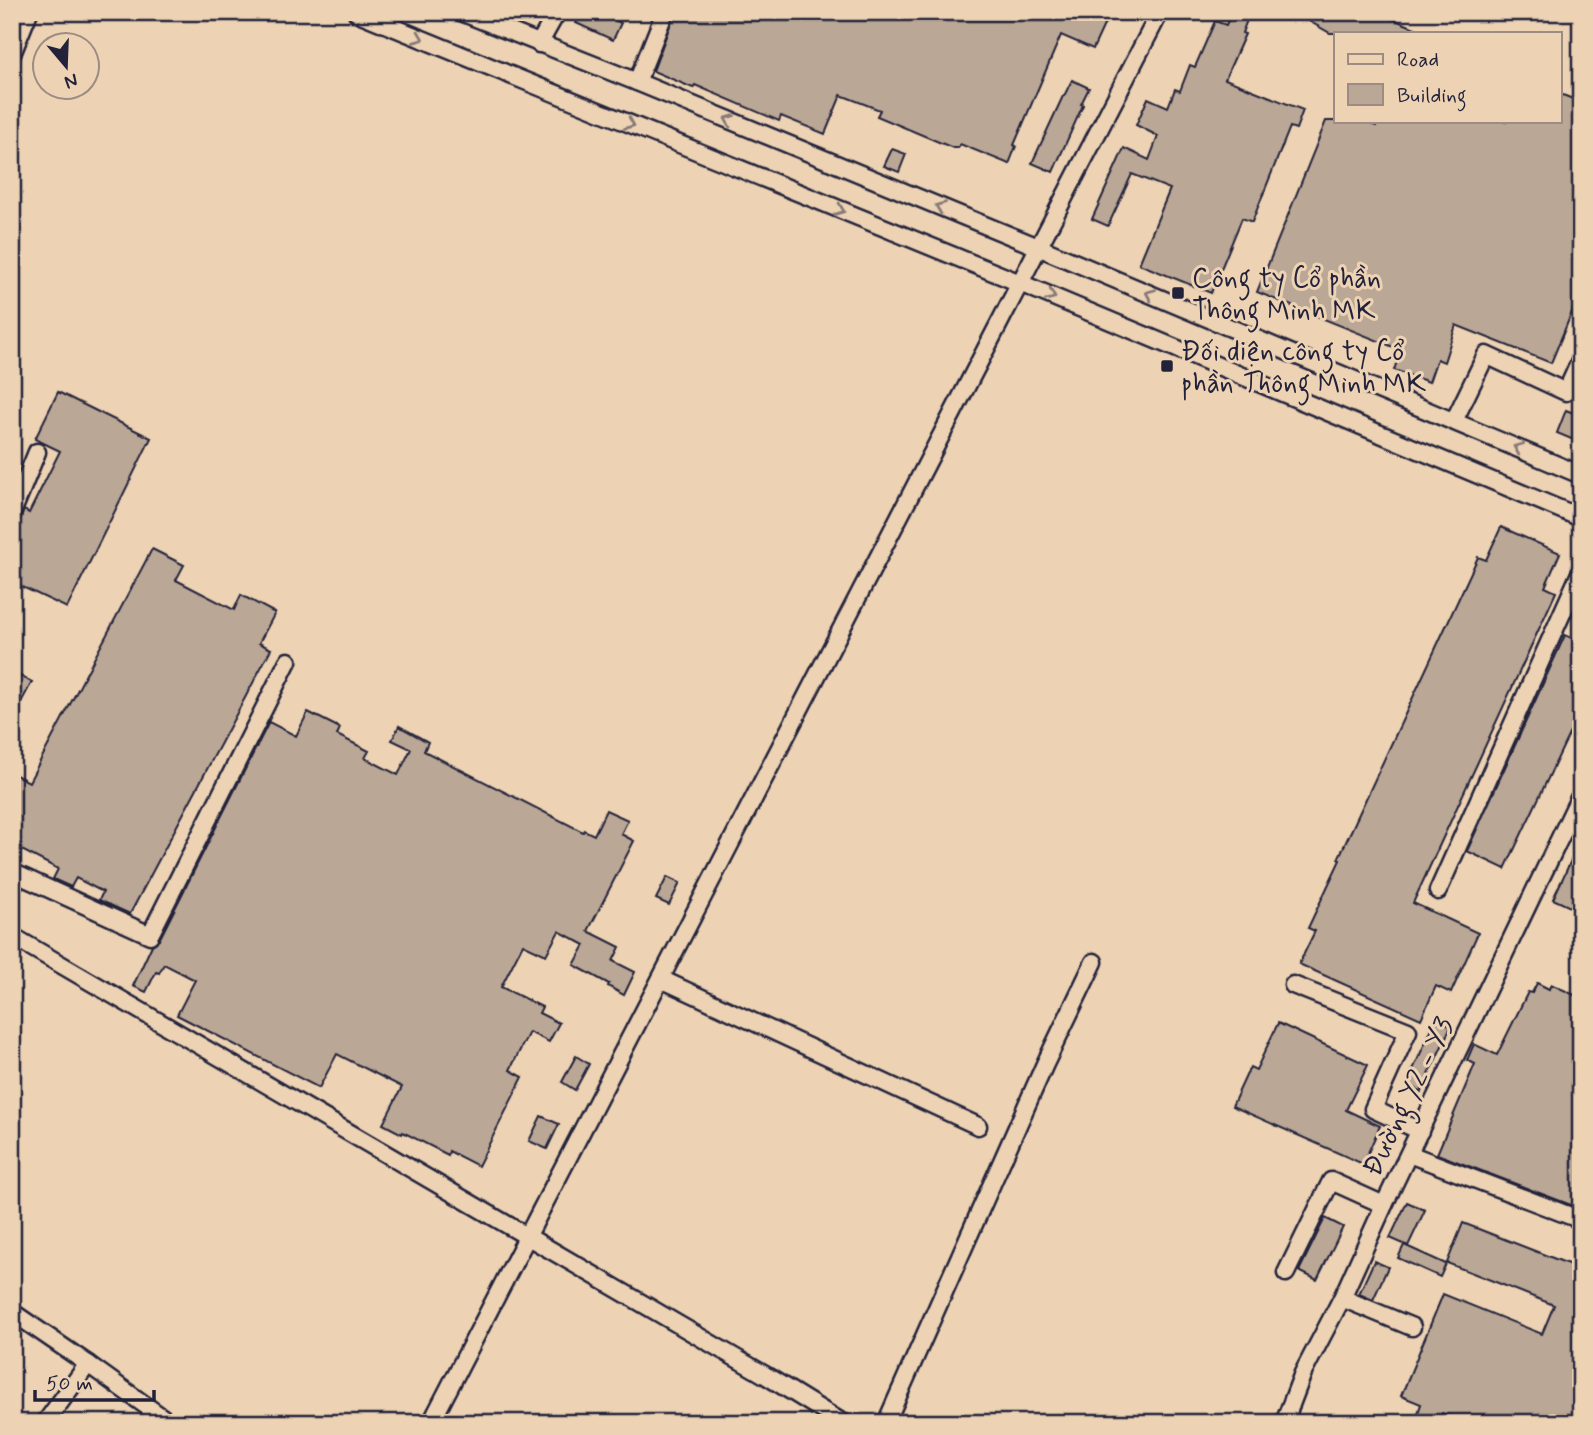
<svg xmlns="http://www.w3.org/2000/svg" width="1593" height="1435" font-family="Mynerve,sans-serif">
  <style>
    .building { fill: #baa796; stroke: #22223b; stroke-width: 2 }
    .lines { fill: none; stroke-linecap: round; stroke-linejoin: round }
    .minor-casing { stroke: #22223b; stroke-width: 21 }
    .minor { stroke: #edd3b4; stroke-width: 16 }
    .oneway { stroke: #887a78 }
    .poi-dot { fill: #22223b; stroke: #edd3b4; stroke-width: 2.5 }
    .labels { text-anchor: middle; stroke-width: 6; stroke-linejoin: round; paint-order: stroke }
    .poi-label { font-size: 28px; fill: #22223b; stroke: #edd3b4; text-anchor: start }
    .street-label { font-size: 28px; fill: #22223b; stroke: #edd3b4 }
  </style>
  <rect width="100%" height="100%" fill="#edd3b4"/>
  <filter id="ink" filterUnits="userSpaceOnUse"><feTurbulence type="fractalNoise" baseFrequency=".0143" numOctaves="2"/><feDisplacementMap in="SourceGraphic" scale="14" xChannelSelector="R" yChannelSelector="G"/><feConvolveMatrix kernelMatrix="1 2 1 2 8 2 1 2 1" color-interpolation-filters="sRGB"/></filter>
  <g filter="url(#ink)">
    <g class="building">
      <polygon points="581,12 598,12 621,23 613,40 576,23"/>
      <polygon points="675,12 1110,12 1093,49 1061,35 1014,145 1016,146 1009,164 960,144 958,148 953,148 877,116 880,110 841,95 825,134 781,116 779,121 695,85 693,88 653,71"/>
      <polygon points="1293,12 1376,12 1427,33 1330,33"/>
      <polygon points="1231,13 1247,20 1242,33 1245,34 1225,79 1303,110 1296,129 1290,127 1252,222 1242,218 1211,293 1139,264 1170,189 1132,174 1108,226 1092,219 1124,148 1149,160 1158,136 1136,125 1148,98 1168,107 1175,89 1180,91 1190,65 1195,67 1215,21 1226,25"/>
      <polygon points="1072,80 1089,88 1081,104 1083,105 1053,172 1032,163 1063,96 1064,96"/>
      <polygon points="1560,94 1581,102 1581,290 1551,363 1456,325 1444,362 1437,359 1429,382 1394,370 1401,350 1257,292 1326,121 1363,121 1376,126 1378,121 1560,121"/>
      <polygon points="892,149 906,154 899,172 884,166"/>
      <polygon points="58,392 151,438 67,608 12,582 12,528 15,523 21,518 24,510 29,513 60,451 35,439"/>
      <polygon points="1566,410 1581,416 1581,443 1557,433"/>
      <polygon points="1501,527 1560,553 1545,587 1556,592 1413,903 1478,933 1451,993 1436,986 1421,1019 1299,964 1315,931 1308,928 1340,860 1338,859 1478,557 1486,560"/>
      <polygon points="152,549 184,565 176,580 234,610 241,595 275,613 259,643 271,649 130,914 99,900 103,892 76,878 71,887 53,879 58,869 12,845 12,773 29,782"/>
      <polygon points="1565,635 1581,642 1581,709 1505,869 1467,851"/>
      <polygon points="12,672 32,682 12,719"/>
      <polygon points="308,712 340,728 337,735 369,751 365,758 398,775 411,749 392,740 399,726 428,742 424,751 583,832 584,830 594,835 606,810 628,820 621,834 634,841 588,931 620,947 613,961 635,972 624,995 608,986 609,984 574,965 585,945 559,931 546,955 523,944 501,987 542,1007 539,1013 559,1023 549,1042 529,1032 510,1070 523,1077 478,1166 449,1151 448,1155 403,1132 402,1134 383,1124 402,1087 337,1054 319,1088 177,1015 195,980 164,964 159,973 156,972 146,992 133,986 152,945 159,940 269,722 296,736"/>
      <polygon points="1581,839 1581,912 1553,899"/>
      <polygon points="667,877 680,883 669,905 656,899"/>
      <polygon points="1537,983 1549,989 1551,984 1581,998 1581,1205 1579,1208 1437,1154 1475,1064 1467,1060 1474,1044 1497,1055 1528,992 1532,993"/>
      <polygon points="1436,1019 1451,1026 1421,1092 1406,1085"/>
      <polygon points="1278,1023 1368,1065 1346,1110 1380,1126 1363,1164 1232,1106 1250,1067 1256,1070"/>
      <polygon points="576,1056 589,1064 575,1090 562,1082"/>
      <polygon points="541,1116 559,1124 547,1149 529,1141"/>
      <polygon points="1407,1202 1425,1210 1408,1246 1390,1238"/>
      <polygon points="1325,1218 1343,1227 1317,1280 1299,1271"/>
      <polygon points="1463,1223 1581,1269 1581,1423 1467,1423 1442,1413 1439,1423 1415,1423 1421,1404 1401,1396 1443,1294 1542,1334 1554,1305 1447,1263"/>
      <polygon points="1404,1245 1446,1264 1440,1277 1398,1258"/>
      <polygon points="1374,1261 1388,1267 1373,1300 1359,1294"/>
    </g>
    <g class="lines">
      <g class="minor-casing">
        <g id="minor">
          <polyline points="356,12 1020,283 1581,518"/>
          <polyline points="461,12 637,82 1038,247 1581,475"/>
          <polyline points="539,44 557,12"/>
          <polyline points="12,54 29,12"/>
          <polyline points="637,82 665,12"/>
          <polyline points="1454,421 1486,355 1566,392 1581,359"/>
          <polyline points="12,513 37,452"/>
          <polyline points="12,872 150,935 288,661"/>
          <polyline points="1438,891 1581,571"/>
          <polyline points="12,936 765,1375 843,1423"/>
          <polyline points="661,979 978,1126"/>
          <polyline points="1293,985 1408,1031 1373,1109 1420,1131"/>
          <polyline points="1409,1154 1581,1220"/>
          <polyline points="1286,1273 1331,1181 1384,1205"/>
          <polyline points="1342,1298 1412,1327"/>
          <polyline points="12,1312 88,1364 170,1423"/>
          <polyline points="45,1423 88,1364"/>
          <polyline points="431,1423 1160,12"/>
          <polyline points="886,1423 1045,1064 1094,962"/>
          <polyline points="1284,1423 1303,1373 1342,1298 1384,1205 1581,794"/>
        </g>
      </g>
      <use href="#minor" class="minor"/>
    </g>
    <defs><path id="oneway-chevron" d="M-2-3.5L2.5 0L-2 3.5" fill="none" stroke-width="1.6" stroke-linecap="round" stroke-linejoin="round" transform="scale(1.75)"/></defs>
    <g class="oneway">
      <use href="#oneway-chevron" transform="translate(419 38) rotate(22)"/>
      <use href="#oneway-chevron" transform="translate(729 120) rotate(-158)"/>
      <use href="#oneway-chevron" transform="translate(630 124) rotate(22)"/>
      <use href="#oneway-chevron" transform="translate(940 207) rotate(-158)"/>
      <use href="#oneway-chevron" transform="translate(840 210) rotate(22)"/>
      <use href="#oneway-chevron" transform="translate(1150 294) rotate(-157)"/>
      <use href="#oneway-chevron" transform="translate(1051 296) rotate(23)"/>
      <use href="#oneway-chevron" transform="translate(1518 448) rotate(-157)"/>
    </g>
  </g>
  <g class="poi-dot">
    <rect x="1171" y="286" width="14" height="14" rx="3.5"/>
    <rect x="1160" y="359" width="14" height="14" rx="3.5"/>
  </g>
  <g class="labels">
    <g class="poi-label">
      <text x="1192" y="287">Công ty Cổ phần<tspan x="1192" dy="32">Thông Minh MK</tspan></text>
      <text x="1181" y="360">Đối diện công ty Cổ<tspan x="1181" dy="32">phần Thông Minh MK</tspan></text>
    </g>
    <g class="street-label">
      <text transform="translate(1407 1096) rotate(-64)" y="10">Đường Y2 - Y3</text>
    </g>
  </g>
  <rect width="1593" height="1435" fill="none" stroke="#edd3b4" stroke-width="42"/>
  <rect x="21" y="21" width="1551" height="1393" fill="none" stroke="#22223b" stroke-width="2.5" filter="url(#ink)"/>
  <rect x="1334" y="32" width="228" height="91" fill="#edd3b4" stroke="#9c8c84" stroke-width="2"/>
  <rect x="1348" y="54" width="35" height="10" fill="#edd3b4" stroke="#9c8c84" stroke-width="2"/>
  <text x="1397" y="66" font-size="21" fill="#22223b">Road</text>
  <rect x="1348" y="84" width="35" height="21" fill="#baa796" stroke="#9c8c84" stroke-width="2"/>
  <text x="1397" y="102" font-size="21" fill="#22223b">Building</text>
  <g transform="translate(66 66) rotate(161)"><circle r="33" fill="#edd3b4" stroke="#9c8c84" stroke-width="2"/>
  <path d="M0-5L12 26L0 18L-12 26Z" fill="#22223b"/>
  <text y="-10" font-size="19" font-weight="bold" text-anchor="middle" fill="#22223b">N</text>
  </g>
  <path d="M35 1390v10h119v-10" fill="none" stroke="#22223b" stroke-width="3.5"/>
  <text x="46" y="1390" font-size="21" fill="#22223b" stroke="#edd3b4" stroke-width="5" paint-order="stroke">50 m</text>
</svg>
